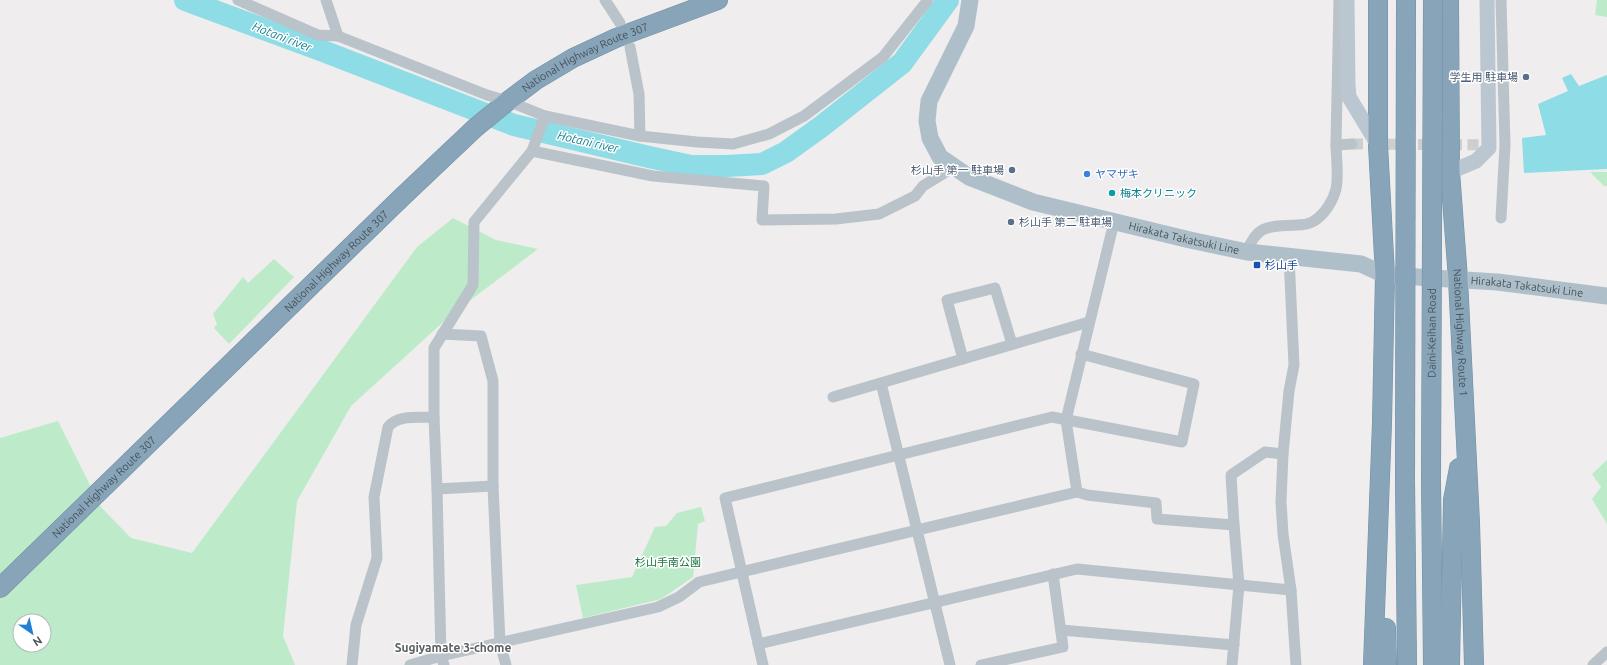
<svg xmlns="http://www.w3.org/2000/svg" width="1607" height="665" font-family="Ubuntu,'Noto Sans JP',sans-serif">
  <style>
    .green { fill: #bdebca; fill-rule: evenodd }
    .water { fill: #8ddce6 }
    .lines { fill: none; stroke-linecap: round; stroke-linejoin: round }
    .river { stroke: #8ddce6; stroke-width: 22 }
    .street-tunnel { stroke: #cdcecf; stroke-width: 11; stroke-dasharray: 11 5.5; stroke-linecap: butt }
    .highway-casing { stroke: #728fa5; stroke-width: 20 }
    .street { stroke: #b9c3c9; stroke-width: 11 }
    .secondary { stroke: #bbc7d0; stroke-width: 15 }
    .primary { stroke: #aebfca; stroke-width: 17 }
    .highway { stroke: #87a4b9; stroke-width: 19 }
    .highway-bridge-casing { stroke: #728fa5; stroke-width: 20; stroke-linecap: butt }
    .highway-bridge { stroke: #87a4b9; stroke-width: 19 }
    .service-dot { fill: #5c6f8a; stroke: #fff; stroke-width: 1.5 }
    .shop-dot { fill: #3f7fe0; stroke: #fff; stroke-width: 1.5 }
    .culture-dot { fill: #0f9aa8; stroke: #fff; stroke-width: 1.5 }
    .transit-dot { fill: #1a4fb4; stroke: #fff; stroke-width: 1.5 }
    .labels { text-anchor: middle; stroke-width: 3; stroke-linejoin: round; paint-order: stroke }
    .street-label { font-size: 11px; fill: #465259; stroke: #fff }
    .service-label { font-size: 11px; fill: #4e5e75; stroke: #fff; text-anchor: end }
    .shop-label { font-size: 11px; fill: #366cbe; stroke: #fff; text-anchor: start }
    .culture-label { font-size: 11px; fill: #0d838f; stroke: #fff; text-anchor: start }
    .transit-label { font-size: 11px; fill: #164399; stroke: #fff; text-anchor: start }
    .park-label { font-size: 11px; fill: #1c7540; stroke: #fff }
    .water-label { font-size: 12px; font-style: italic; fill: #15828f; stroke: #fff }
    .neighbourhood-label { font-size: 12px; font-weight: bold; fill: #5a5e61; stroke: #fff }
  </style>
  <rect width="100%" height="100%" fill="#efeded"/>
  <g class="green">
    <polygon points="1597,0 1607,0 1607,17 1595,15"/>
    <polygon points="1590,172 1607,172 1607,186 1604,186"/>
    <path d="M453,218L496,240L538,249L452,314L351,406L297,501L283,636L295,665H0V438L58,421L101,507L131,538L192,553L417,247ZM20,621H44V645H20Z"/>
    <polygon points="274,259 294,277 229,344 214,328 217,324 213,314 243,277 248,283"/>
    <polygon points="1607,460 1607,524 1592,499 1601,487 1592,474"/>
    <polygon points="701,507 705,521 698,524 693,577 661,599 583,618 576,585 632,577 655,527 666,526 677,513"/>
  </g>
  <polygon class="water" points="1571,74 1579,86 1607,75 1607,169 1524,173 1522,138 1546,135 1538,104 1568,91 1562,78"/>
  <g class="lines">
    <polyline class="river" points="185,0 323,51 514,125 649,157 691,166 727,166 762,164 786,152 822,126 902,63 948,0"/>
    <polyline class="street-tunnel" points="1352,144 1505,145"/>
    <g class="highway-casing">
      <g id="highway">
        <path id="s2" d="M1449,0L1450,172L1458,279L1470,523L1474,665"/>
        <polyline points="1431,479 1433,665"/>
        <polyline points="1405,480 1407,665"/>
        <path id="s3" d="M0,588L402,197L475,128L508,101L536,80L573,58L616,38L718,0"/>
        <polyline points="1386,628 1387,665"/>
        <polyline points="1373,665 1382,423 1385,275 1378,145 1378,0"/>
        <polyline points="1450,665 1453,500 1459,468"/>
      </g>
    </g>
    <g class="street">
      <polyline points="238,0 318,35 338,36 487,95 508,101 545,116 640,136 697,142 733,144 769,134 804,116 883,57 928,0"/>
      <polyline points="326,0 338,36"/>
      <polyline points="605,0 620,23"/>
      <polyline points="630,47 639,94 640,136"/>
      <polyline points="1336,145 1352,144"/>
      <polyline points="532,151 653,176 764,186 762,220 836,219 879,214 915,196 923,186 954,167"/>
      <polyline points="1501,218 1505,145 1501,0"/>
      <polyline points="1114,222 1066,420 1077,492 1087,495 1156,503 1157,519 1234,525 1231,475 1265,452 1283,454"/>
      <path d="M1247,252C1257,223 1270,227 1297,225C1303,225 1309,224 1314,221C1325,214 1333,201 1336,189C1339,176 1336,156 1336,143C1337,95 1338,48 1339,0"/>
      <polyline points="1289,257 1294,365 1289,391 1283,454 1281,502 1283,534 1291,590 1296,665"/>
      <polyline points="442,334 481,336 493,381 493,486 500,643 506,665"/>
      <polyline points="963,359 947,300 995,288 1012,344"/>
      <polyline points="881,383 950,665"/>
      <polyline points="833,397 1089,322"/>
      <polyline points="434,417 437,489 493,486"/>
      <polyline points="437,489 441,656 444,665"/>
      <polyline points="1061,630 1234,645"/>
      <polyline points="758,644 1077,569 1291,590"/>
      <path d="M352,665L356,625L377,558L374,497L388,427C398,414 419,418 434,417V348L473,285L474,222L532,151L545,116"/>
      <polyline points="410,665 441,656 658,607 679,597 699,582 1077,492"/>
      <polyline points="763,665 725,498 1052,417 1182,442 1194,384 1081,354"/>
      <polyline points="981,665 1063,647 1053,574"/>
      <polyline points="1232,665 1239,585 1234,525"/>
      <polyline points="1593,665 1607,652"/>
    </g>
    <g class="secondary">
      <polyline points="1347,0 1348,86 1349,97 1378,145"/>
      <polyline points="1450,172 1476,161 1489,148 1487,0"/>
    </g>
    <path class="primary" id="s1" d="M970,0L966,26L929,101L927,121L930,138L940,157L969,177L1033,202L1190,240L1247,252L1361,264L1385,275L1497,282L1607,296"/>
    <use href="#highway" class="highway"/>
    <g class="highway-bridge-casing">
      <g id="highway-bridge">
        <path id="s4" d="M1431,479L1433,0"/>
        <polyline points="1405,480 1406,0"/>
      </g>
    </g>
    <use href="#highway-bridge" class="highway-bridge"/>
  </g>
  <g class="service-dot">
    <circle cx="1526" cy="77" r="4"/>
    <circle cx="1012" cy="170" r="4"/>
    <circle cx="1011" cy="222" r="4"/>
  </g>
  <circle class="shop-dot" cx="1087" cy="174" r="4"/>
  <circle class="culture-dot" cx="1112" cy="193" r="4"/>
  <rect class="transit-dot" x="1253" y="261" width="8" height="8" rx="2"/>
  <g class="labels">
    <g class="street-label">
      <text dy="4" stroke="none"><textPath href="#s3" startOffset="793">National Highway Route 307</textPath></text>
      <text dy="4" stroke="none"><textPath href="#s1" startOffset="428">Hirakata Takatsuki Line</textPath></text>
      <text dy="4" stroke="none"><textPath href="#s3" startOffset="469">National Highway Route 307</textPath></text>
      <text dy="4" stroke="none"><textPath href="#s1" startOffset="776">Hirakata Takatsuki Line</textPath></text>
      <text dy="4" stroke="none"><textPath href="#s4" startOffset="146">Daini-Keihan Road</textPath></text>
      <text dy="4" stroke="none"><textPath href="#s2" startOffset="333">National Highway Route 1</textPath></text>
      <text dy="4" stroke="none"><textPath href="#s3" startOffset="145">National Highway Route 307</textPath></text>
    </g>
    <g class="service-label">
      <text x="1518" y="81">学生用 駐車場</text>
      <text x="1004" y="174">杉山手 第一 駐車場</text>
      <text x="1019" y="226" text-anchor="start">杉山手 第二 駐車場</text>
    </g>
    <g class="shop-label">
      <text x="1095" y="178">ヤマザキ</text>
    </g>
    <g class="culture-label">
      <text x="1120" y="197">梅本クリニック</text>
    </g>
    <g class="transit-label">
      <text x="1265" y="269">杉山手</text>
    </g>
    <g class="park-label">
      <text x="668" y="566">杉山手南公園</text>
    </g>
    <g class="water-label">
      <text transform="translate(282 37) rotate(21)" y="4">Hotani river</text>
      <text transform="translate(588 142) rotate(13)" y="4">Hotani river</text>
    </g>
    <g class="neighbourhood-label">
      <text x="453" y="652">Sugiyamate 3-chome</text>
    </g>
  </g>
  <g transform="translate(32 633) rotate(146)"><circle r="19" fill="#ffffff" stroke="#b5babd"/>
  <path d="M0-3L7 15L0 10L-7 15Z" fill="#2481d2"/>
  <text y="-6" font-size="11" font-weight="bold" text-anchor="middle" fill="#465259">N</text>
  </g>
</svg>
